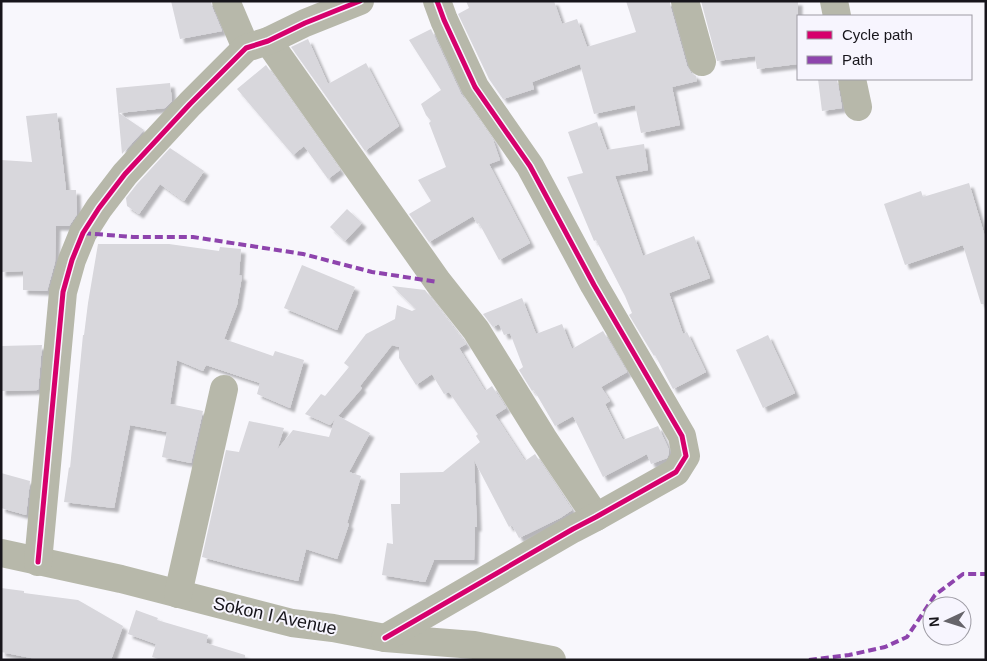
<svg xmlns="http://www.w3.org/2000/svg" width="987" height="661" font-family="Arial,sans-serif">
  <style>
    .building { fill: #d8d7dc; filter: url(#shadow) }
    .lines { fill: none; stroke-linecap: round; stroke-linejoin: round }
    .minor { stroke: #b7b8aa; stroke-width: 28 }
    .quiet { stroke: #8e44ad; stroke-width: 4; stroke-dasharray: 8 4; stroke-linecap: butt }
    .cycleway-casing { stroke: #f7f5fe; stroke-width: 8 }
    .cycleway { stroke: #d6006c; stroke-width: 5 }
    .labels { text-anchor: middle; stroke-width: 4; stroke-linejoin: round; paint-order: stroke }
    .street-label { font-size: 18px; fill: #17151b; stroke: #f7f5fe }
  </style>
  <defs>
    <filter id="shadow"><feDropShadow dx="4.5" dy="4.5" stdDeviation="1" flood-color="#0004"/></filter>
  </defs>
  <rect width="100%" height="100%" fill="#f8f7fc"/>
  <g class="building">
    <polygon points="171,1 211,1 212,7 222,31 180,39"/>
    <polygon points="466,1 554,1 562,24 577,19 587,47 636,32 626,1 670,1 670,5 687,66 691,73 696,76 697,81 672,87 680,125 641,133 635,105 594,114 580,64 532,82 534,89 503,99 489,79 458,14 469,8"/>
    <polygon points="701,1 798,1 798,64 757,69 755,56 717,61"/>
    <polygon points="431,29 461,94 493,140 500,160 489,164 530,243 499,260 479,223 477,224 473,216 429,242 409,214 431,201 418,180 446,167 429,123 431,121 426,115 421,104 441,90 409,40"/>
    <polygon points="308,39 328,84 366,63 399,126 365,151 291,47"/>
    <polygon points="266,65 340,170 328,179 304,146 293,155 237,89"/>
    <polygon points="818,79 837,79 842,108 822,111"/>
    <polygon points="170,83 172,101 165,108 119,113 144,130 122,154 116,88"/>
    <polygon points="57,113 66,190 76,190 77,214 69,226 56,226 55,262 47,291 23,290 23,271 1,272 1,160 32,162 26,116"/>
    <polygon points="597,122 607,150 644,144 648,170 615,176 643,256 694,236 710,278 669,293 683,334 687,332 706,372 673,389 655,355 654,356 629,315 632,313 625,296 596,240 594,241 567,177 583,173 568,132"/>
    <polygon points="170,148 204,171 184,201 160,184 139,214 127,206 126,198 137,184"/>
    <polygon points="969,183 986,240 986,304 981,304 963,245 905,265 884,204 921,191 923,197"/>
    <polygon points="347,209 362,223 345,241 330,227"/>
    <polygon points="98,244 169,244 219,251 220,247 241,249 239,275 242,276 237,305 224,339 273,356 275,351 304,360 290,408 257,394 260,383 206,365 203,371 177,360 170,404 203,411 191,463 162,457 167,432 130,425 114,508 64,502 69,467 70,468 83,335 84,335 88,303"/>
    <polygon points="302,265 355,287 337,330 284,308"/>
    <polygon points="392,286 425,290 466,344 459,348 485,391 492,386 506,408 495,415 525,461 535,454 572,510 560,518 519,538 512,525 509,527 474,460 477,527 475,527 474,560 434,560 425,582 382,575 387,543 393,544 391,504 400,504 400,473 443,472 480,442 476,436 478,434 449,392 444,394 432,374 416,385 399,358 399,347 392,345 360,386 362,388 338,416 370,433 349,472 361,476 347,523 349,524 337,559 306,549 298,581 243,568 202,557 226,450 239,452 249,421 284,428 277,450 293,430 329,437 335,419 330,425 305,414 321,394 325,396 349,367 344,363 366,334 395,319 397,305 412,311 416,309"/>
    <polygon points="522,298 536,334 562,324 572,349 603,331 627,372 601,387 610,401 605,404 623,440 658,426 669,450 669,453 667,458 651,464 647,454 603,477 573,416 555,426 534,390 532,391 519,370 523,367 510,333 504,335 499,324 493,327 483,314"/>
    <polygon points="768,335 795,393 763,408 736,350"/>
    <polygon points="42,345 38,390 1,391 1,346"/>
    <polygon points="1,473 30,481 26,515 1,508"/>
    <polygon points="1,588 24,591 24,593 78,600 123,626 111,660 41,660 1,652"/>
    <polygon points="136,610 158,618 157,620 208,635 206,643 245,655 245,660 162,660 152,657 156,644 128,634"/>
  </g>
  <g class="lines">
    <g class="minor">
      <polyline points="226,1 246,48"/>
      <polyline points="685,1 702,62"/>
      <polyline points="834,1 837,16"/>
      <polyline points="268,41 438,282 476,330 543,438 596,517"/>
      <polyline points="852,79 858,107"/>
      <polyline points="1,553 121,579 292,623 333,628 385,638 474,645 552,660"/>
      <polyline points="38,562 63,292 72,260 83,233 99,208 125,174 190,104 246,48 268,41 305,23 360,1"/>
      <polyline points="178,594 224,389"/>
      <polyline points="385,638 573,529 596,517 676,472 686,456 682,436 594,285 530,166 475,87 444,20 437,1"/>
    </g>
    <g class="quiet">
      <polyline points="83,233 133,237 193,237 303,254 372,272 438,282"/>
      <polyline points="809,660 849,655 885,647 907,637 935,595 963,574 986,574"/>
    </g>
    <g class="cycleway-casing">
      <g id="cycleway">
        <polyline points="38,562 63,292 72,260 83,233 99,208 125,174 190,104 246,48 268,41 305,23 360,1"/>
        <polyline points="385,638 573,529 596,517 676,472 686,456 682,436 594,285 530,166 475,87 444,20 437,1"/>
      </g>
    </g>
    <use href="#cycleway" class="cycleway"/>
  </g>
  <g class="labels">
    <g class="street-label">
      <text transform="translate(275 616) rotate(12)" y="6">Sokon I Avenue</text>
    </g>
  </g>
  <rect width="987" height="661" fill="none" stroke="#17151b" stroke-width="5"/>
  <rect x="797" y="15" width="175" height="65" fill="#f7f5fe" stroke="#9d9ba3"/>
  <rect x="807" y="31" width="25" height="8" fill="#d6006c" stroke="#9d9ba3"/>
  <text x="842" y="40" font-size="15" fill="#17151b">Cycle path</text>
  <rect x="807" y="56" width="25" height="8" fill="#8e44ad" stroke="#9d9ba3"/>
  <text x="842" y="65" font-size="15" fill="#17151b">Path</text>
  <g transform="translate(947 621) rotate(266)"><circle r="24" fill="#f7f5fe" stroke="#9d9ba3"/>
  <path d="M0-4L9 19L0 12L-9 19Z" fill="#66646a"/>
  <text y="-8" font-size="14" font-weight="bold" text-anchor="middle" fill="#17151b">N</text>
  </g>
</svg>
